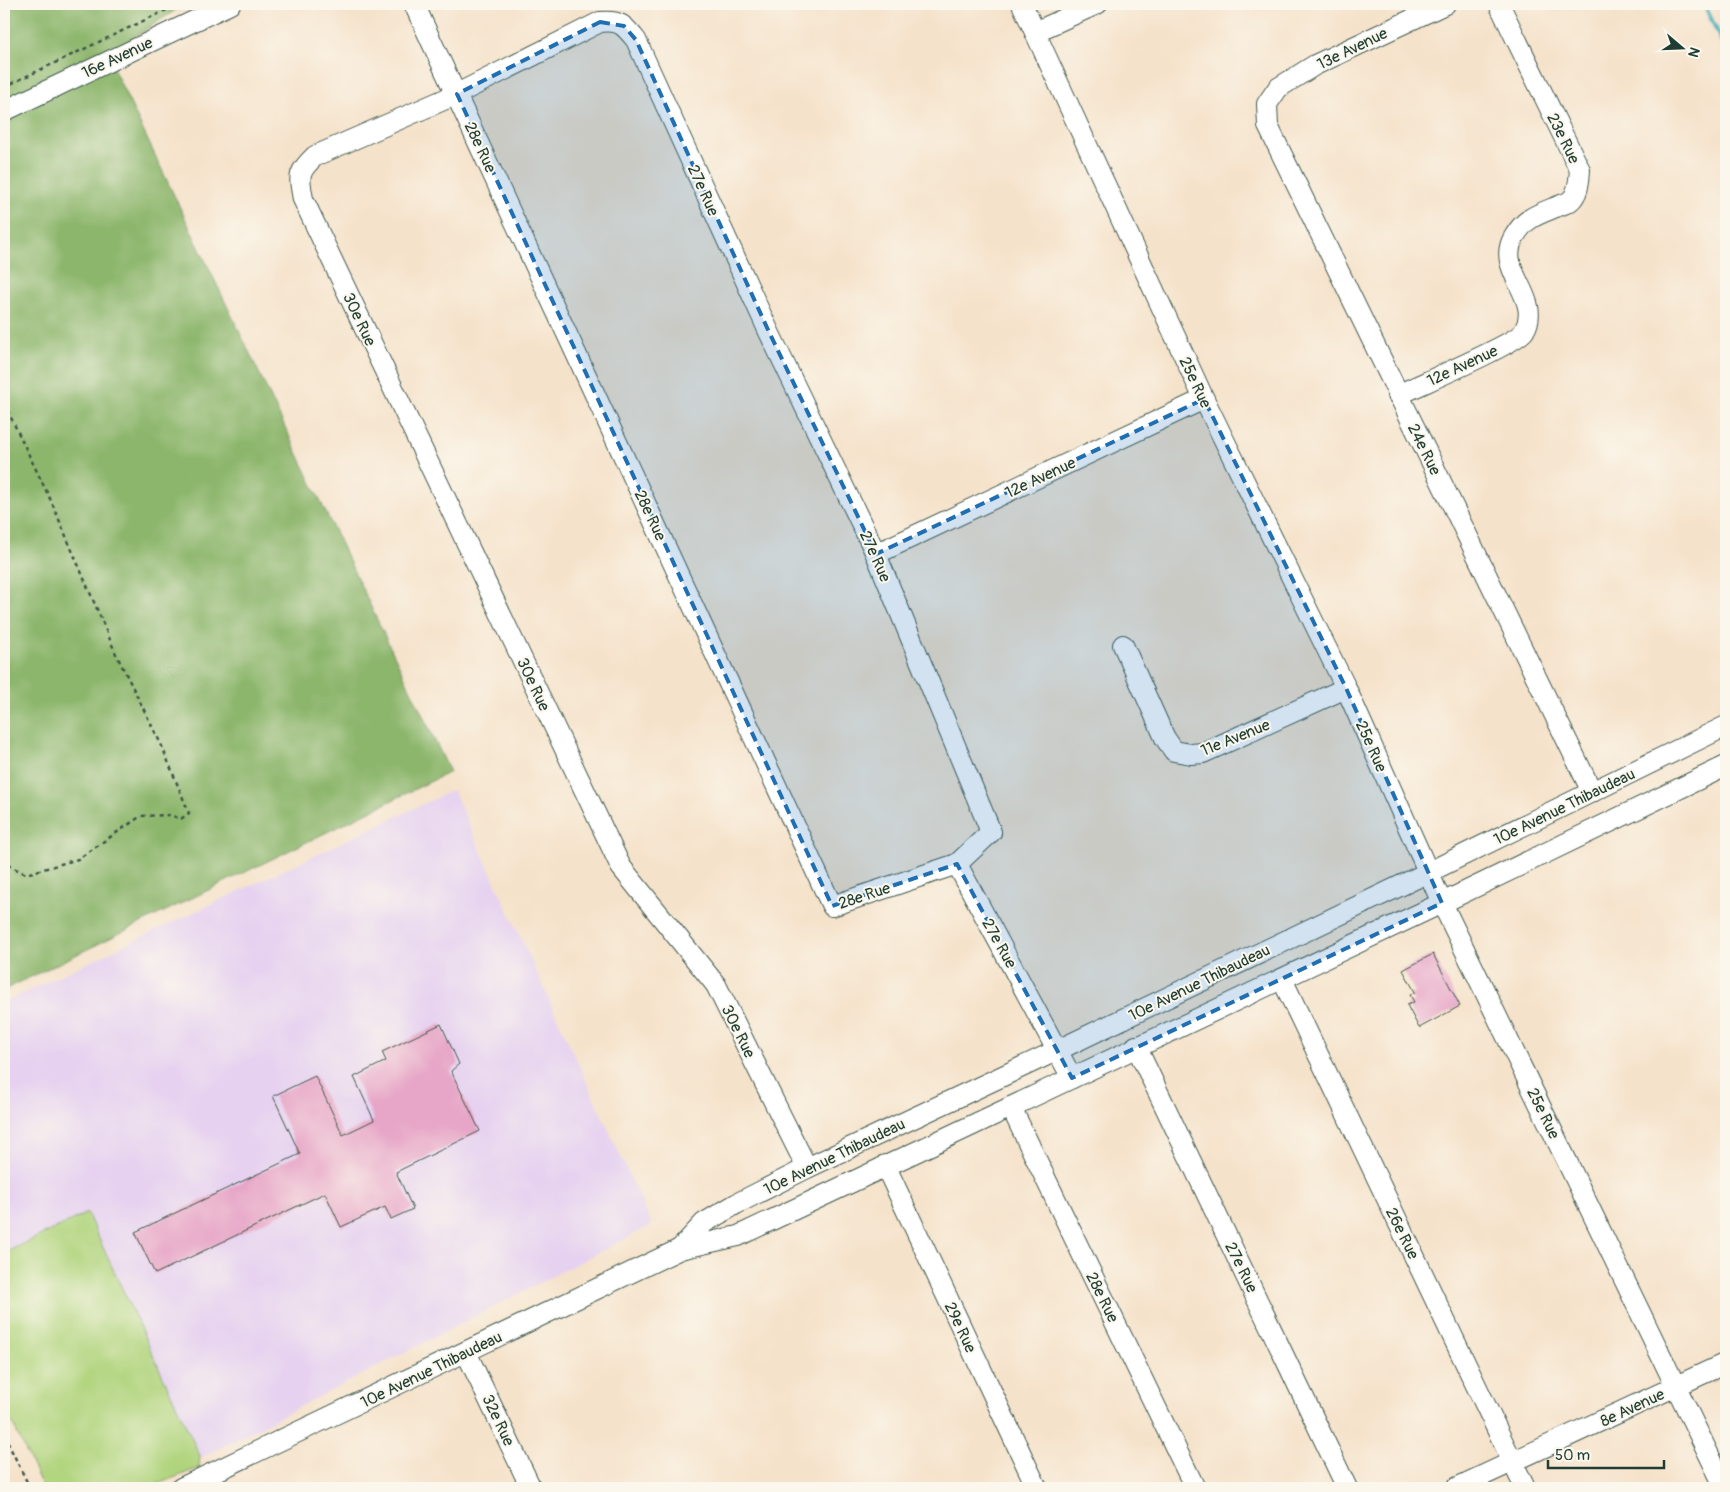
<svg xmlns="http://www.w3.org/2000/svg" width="1730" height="1492" font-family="Pangolin,sans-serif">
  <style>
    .built { fill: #e6d2f0 }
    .green { fill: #b0d47d; stroke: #688858 }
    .forest { fill: #8cb66c; stroke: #567a50 }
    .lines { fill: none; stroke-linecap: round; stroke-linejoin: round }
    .stream { stroke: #3babb7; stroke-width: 4.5 }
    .building { fill: #e7a6c7 }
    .minor-casing { stroke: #3f564a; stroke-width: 22 }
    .path { stroke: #3f564a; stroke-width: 2.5; stroke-dasharray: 4 4; stroke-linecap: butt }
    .minor { stroke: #fff; stroke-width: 20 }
    .marked { fill: #1f6fb2; fill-opacity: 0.2; stroke: #1f6fb2; stroke-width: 4; stroke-dasharray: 10 6; stroke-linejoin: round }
    .labels { text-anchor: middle; stroke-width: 4; stroke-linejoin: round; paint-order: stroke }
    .street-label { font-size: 16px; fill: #1f3d34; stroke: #fbf7ec }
  </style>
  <rect width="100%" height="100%" fill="#fbf7ec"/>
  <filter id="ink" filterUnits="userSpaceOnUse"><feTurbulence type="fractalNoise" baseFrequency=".02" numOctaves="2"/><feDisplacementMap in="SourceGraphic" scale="10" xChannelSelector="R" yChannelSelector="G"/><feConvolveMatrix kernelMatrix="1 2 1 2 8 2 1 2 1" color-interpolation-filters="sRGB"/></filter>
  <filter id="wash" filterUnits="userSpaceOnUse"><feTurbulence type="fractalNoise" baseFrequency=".0096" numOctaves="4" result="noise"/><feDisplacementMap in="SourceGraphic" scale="20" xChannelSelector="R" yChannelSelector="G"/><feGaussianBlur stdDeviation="1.12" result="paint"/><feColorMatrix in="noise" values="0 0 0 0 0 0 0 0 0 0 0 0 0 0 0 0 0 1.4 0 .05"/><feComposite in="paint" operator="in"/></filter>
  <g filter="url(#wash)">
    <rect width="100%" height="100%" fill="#f5e2ca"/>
    <polygon class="built" points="453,790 652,1225 142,1488 42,1488 4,1397 4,1002"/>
    <polygon class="green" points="87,1213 200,1456 199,1468 147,1488 43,1488 4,1405 4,1253"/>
    <polygon class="forest" points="4,4 185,4 107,55 450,772 4,990"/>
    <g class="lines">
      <polyline class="stream" points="1704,4 1726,50"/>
    </g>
    <g id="blocks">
      <g class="building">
        <polygon points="1433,954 1460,1006 1419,1028 1407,1005 1414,1002 1410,995 1415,992 1403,970"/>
        <polygon points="441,1024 459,1064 451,1071 480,1131 396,1172 413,1209 391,1219 385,1207 341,1227 325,1193 155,1274 135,1232 300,1154 273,1096 315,1076 343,1135 374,1120 354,1077 386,1061 382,1052"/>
      </g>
    </g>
  </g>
  <g filter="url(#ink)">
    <use href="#blocks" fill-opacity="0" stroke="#3f564a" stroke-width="1"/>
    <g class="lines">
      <g class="minor-casing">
        <g id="minor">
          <polyline points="414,4 832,906 957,864"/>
          <polyline points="1022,4 1204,399 1346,688 1442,903 1725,1488"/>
          <polyline points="1445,4 1315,65 1278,88 1267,104 1268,126 1592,792"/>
          <polyline points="1035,32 1097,4"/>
          <polyline points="4,111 230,4"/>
          <path d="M1398,395C1418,385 1516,344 1524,331C1544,298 1494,270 1514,237C1525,218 1536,215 1556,207C1560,205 1566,204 1570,201C1579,194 1579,180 1580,170L1499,4"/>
          <polyline points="876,554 1204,399"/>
          <polyline points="1123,645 1165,738 1174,751 1191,754 1203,753 1346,688"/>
          <polyline points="1282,979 1525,1488"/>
          <polyline points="1136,1046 1347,1488"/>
          <polyline points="1011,1107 1195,1488"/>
          <polyline points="885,1165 1037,1488"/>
          <path d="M807,1168L716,985L621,867L303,199C299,176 297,173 315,156L457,94L600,22C620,20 624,25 636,40L769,332L876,554L991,832L957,864L1072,1078"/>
          <polyline points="680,1249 704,1223 736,1204 807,1168 1058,1050 1429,872 1726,726"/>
          <polyline points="466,1352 531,1488"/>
          <polyline points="181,1488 680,1249 738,1236 1442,903 1726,766"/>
          <polyline points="1456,1488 1726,1363"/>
        </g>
      </g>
      <g class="path">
        <polyline points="4,87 179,4"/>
        <polyline points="4,403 52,503 116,654 161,744 189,813 181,819 170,815 141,816 78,859 26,874 4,863"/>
        <polyline points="4,1435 30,1488"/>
      </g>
      <use href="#minor" class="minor"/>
    </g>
  </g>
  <path class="marked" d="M600,22L624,26L636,40L769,332L876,554L1204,399L1346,688L1442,903L1072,1078L957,864L832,906L457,94Z"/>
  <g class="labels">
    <g class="street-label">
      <text transform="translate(1352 48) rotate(-26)" y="6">13e Avenue</text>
      <text transform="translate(117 57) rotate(-25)" y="6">16e Avenue</text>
      <text transform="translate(1564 138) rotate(64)" y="6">23e Rue</text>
      <text transform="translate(481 147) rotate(65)" y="6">28e Rue</text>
      <text transform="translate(704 190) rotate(66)" y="6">27e Rue</text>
      <text transform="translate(360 319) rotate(65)" y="6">30e Rue</text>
      <text transform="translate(1462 365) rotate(-25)" y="6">12e Avenue</text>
      <text transform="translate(1196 382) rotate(65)" y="6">25e Rue</text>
      <text transform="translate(1425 449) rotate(64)" y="6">24e Rue</text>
      <text transform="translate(1040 477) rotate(-25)" y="6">12e Avenue</text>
      <text transform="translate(651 515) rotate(65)" y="6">28e Rue</text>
      <text transform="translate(876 556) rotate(66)" y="6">27e Rue</text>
      <text transform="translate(534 684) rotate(65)" y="6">30e Rue</text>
      <text transform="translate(1235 737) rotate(-22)" y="6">11e Avenue</text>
      <text transform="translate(1372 746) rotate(66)" y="6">25e Rue</text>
      <text transform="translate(1564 806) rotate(-26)" y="6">10e Avenue Thibaudeau</text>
      <text transform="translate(864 895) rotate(-18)" y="6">28e Rue</text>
      <text transform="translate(1000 943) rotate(61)" y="6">27e Rue</text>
      <text transform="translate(1199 982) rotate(-26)" y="6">10e Avenue Thibaudeau</text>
      <text transform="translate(739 1031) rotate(64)" y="6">30e Rue</text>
      <text transform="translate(1544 1113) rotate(64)" y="6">25e Rue</text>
      <text transform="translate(834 1156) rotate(-26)" y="6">10e Avenue Thibaudeau</text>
      <text transform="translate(1403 1233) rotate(64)" y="6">26e Rue</text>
      <text transform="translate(1242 1267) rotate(64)" y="6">27e Rue</text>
      <text transform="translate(1103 1297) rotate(64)" y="6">28e Rue</text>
      <text transform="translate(961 1327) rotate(65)" y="6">29e Rue</text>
      <text transform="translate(431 1369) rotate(-26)" y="6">10e Avenue Thibaudeau</text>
      <text transform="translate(1632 1407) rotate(-25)" y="6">8e Avenue</text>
      <text transform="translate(499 1420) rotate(65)" y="6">32e Rue</text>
    </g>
  </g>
  <rect width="1730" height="1492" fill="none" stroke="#fbf7ec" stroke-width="20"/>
  <g transform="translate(1682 48) rotate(109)" stroke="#fbf7ec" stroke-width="4" paint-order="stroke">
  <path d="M0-4L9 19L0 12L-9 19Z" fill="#1f3d34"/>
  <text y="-8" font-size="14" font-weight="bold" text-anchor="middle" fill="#1f3d34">N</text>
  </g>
  <path d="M1548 1460v8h116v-8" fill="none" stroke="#1f3d34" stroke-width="2.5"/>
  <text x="1555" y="1460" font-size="15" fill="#1f3d34" stroke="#fbf7ec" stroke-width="4" paint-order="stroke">50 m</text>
</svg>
